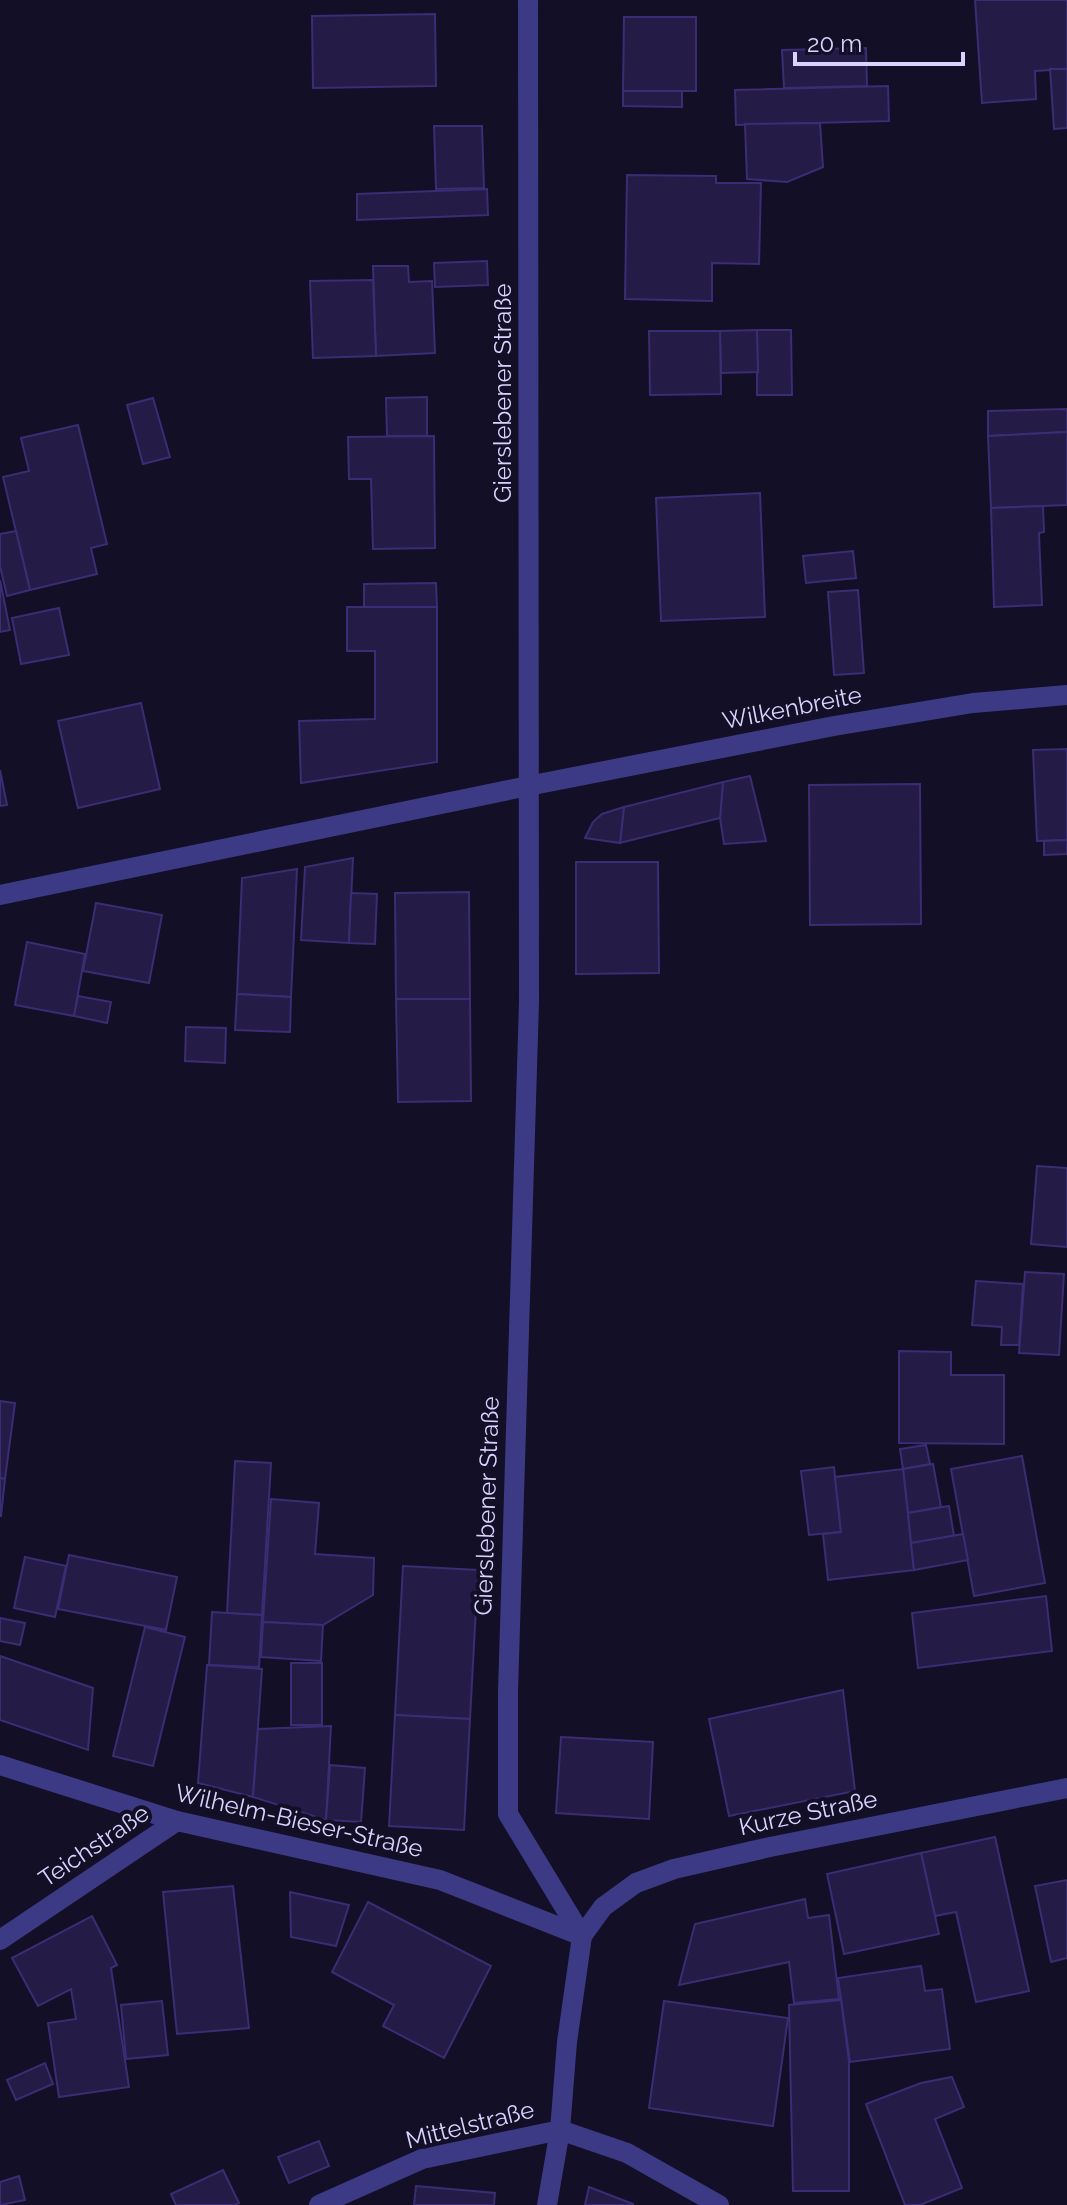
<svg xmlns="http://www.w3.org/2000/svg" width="1067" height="2205" font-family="Raleway,sans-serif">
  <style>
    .building { fill: #241b47; stroke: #3b2d73; stroke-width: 2 }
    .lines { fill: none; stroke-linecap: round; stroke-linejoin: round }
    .minor { stroke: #3d3a85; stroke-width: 20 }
    .labels { text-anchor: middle; stroke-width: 8; stroke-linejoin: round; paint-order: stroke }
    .street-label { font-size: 24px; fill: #d9d4ff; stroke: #130f26 }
  </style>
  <rect width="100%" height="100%" fill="#130f26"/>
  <g class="building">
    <polygon points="975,0 1067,0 1067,69 1035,71 1036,99 982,103"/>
    <polygon points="435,14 436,86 313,88 312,16"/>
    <polygon points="624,17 696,17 696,91 623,91"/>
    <polygon points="866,48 867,86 784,88 782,50"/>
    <polygon points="1050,69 1067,69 1067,128 1054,129"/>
    <polygon points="888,86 889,121 736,125 735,90"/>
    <polygon points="623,91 682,91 682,107 623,106"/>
    <polygon points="820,123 823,167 787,182 747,179 745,124"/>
    <polygon points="434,126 482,126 484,188 436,189"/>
    <polygon points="627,175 716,176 716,183 761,183 759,264 712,263 712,301 625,299"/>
    <polygon points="487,189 488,215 357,220 357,194"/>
    <polygon points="487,261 488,285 435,287 434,263"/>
    <polygon points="373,266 408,266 409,282 432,281 435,353 376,356"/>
    <polygon points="373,280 376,356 313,358 310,281"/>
    <polygon points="757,330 791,330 792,395 757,395"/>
    <polygon points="757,330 758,372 721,373 720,331"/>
    <polygon points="649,331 720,331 721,394 650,395"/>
    <polygon points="427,397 427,436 387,436 386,398"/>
    <polygon points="153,398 170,457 143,464 127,405"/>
    <polygon points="1067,409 1067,432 988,436 988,411"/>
    <polygon points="78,425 107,544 91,548 97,574 30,590 3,477 29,471 21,438"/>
    <polygon points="1067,432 1067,505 991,508 988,436"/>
    <polygon points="434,436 435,548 373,549 371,479 349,479 348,437"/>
    <polygon points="760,493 765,617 661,621 656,498"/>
    <polygon points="1043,506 1044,532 1039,533 1042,605 994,607 991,508"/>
    <polygon points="16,531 30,590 7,596 0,566 0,534"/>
    <polygon points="853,551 856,578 806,583 803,556"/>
    <polygon points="0,580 10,630 0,632"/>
    <polygon points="436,583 437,607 364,607 364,584"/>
    <polygon points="858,590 864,673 834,675 828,592"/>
    <polygon points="347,607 437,607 437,762 301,783 299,721 375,719 375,651 347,651"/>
    <polygon points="59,608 69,655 21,664 12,618"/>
    <polygon points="141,703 160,789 78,808 58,721"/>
    <polygon points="1067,749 1067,840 1037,841 1033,750"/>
    <polygon points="0,770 7,805 0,806"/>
    <polygon points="750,776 766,841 724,844 720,818 723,782"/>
    <polygon points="723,782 720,818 620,843 624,807"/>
    <polygon points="920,784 921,924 810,925 809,785"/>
    <polygon points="624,807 620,843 585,838 593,822 602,814"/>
    <polygon points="1067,840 1067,854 1044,855 1044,841"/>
    <polygon points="353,858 349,943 301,940 305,867"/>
    <polygon points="576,862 658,862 659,973 576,974"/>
    <polygon points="297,869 291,997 237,994 242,878"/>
    <polygon points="469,892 470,999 396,999 395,893"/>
    <polygon points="351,893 377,894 375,944 349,943"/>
    <polygon points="96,903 162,915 149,983 83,971"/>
    <polygon points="27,942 85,954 74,1016 15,1005"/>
    <polygon points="237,994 291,997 290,1032 235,1030"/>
    <polygon points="78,996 111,1002 107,1023 74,1016"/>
    <polygon points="396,999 470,999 471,1101 398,1102"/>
    <polygon points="186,1027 226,1028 225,1063 185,1061"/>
    <polygon points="1037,1166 1067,1168 1067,1247 1031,1244"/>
    <polygon points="1025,1272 1064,1274 1059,1355 1019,1353"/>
    <polygon points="976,1281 1023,1284 1019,1345 1001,1345 1002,1327 972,1325"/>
    <polygon points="899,1351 951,1352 951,1375 1004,1375 1004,1444 899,1443"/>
    <polygon points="0,1401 15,1403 5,1479 0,1478"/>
    <polygon points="926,1445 930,1464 903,1469 900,1449"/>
    <polygon points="1022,1456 1045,1583 974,1596 951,1469"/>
    <polygon points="235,1461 271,1463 262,1615 227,1613"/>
    <polygon points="933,1464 941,1507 908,1513 903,1469"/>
    <polygon points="834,1467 841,1532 809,1535 801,1471"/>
    <polygon points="903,1469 914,1570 828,1580 823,1534 841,1532 835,1477"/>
    <polygon points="0,1478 5,1479 1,1516 0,1516"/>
    <polygon points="271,1499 319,1503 315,1554 374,1558 373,1595 323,1625 263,1622"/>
    <polygon points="949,1506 954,1536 911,1543 908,1513"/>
    <polygon points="963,1534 968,1560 914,1570 911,1543"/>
    <polygon points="69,1555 177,1577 166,1630 58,1609"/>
    <polygon points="25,1557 66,1566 55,1617 14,1608"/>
    <polygon points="403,1566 478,1570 470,1719 395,1715"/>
    <polygon points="1046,1596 1052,1651 918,1668 912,1613"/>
    <polygon points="212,1612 262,1615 259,1667 209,1665"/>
    <polygon points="0,1618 25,1623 20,1645 0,1641"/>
    <polygon points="263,1622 323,1625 321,1661 261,1657"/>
    <polygon points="145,1627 185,1637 153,1766 113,1756"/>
    <polygon points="0,1656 93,1688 88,1750 0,1720"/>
    <rect x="291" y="1663" width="31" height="62"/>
    <polygon points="207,1665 262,1669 253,1797 198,1783"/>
    <polygon points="843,1690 855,1791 729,1816 709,1719"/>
    <polygon points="395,1715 470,1719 464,1830 389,1826"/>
    <polygon points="331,1726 326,1820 253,1797 258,1729"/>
    <polygon points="561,1737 653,1742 649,1819 556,1813"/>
    <polygon points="330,1765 365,1768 361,1822 326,1820"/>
    <polygon points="995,1837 1029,1991 976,2002 956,1912 935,1916 921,1853"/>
    <polygon points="921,1853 939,1934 844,1954 827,1874"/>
    <polygon points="1067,1880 1067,1958 1051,1962 1035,1886"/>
    <polygon points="233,1886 249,2028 177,2034 163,1892"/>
    <polygon points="290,1892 349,1905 336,1946 291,1937"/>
    <polygon points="805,1899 808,1918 829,1915 839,1999 794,2003 789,1962 679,1985 695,1924"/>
    <polygon points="368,1902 491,1966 444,2058 383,2026 394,2005 332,1972"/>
    <polygon points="92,1916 117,1965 111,1968 129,2087 59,2097 48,2023 76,2019 71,1989 38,2006 12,1958"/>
    <polygon points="921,1966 925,1991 942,1989 950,2049 850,2062 838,1978"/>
    <polygon points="841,2000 849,2061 849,2191 793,2191 789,2005"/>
    <polygon points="162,2001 168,2055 126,2059 121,2005"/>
    <polygon points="664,2001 788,2018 773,2126 649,2108"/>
    <polygon points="45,2063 53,2084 16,2100 7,2080"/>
    <polygon points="952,2077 964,2107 935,2119 962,2188 920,2205 905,2205 866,2104 921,2083"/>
    <polygon points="319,2141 329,2166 289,2183 278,2157"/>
    <polygon points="223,2170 239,2203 235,2205 176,2205 171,2194"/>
    <polygon points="19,2176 25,2200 0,2205 0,2182"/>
    <polygon points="416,2186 495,2193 494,2205 414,2205"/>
    <polygon points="589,2187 633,2204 633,2205 585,2205"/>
  </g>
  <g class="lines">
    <g class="minor">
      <polyline points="528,0 529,1002 508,1692 508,1814 582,1936 567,2042 560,2130 547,2205"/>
      <polyline points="0,895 528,786 834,726 973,703 1067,695"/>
      <polyline points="0,1765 177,1821 440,1880 582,1936"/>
      <polyline points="582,1936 603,1907 636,1883 674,1869 770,1847 1067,1788"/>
      <polyline points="0,1940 177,1821"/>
      <polyline points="319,2205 422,2159 560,2130 627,2153 719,2205"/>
    </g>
  </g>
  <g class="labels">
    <g class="street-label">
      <text transform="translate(503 393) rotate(-90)" y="8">Gierslebener Straße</text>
      <text transform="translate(792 708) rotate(-11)" y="8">Wilkenbreite</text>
      <text transform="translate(487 1506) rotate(-88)" y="8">Gierslebener Straße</text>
      <text transform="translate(808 1813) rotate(-12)" y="8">Kurze Straße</text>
      <text transform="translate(299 1821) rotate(13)" y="8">Wilhelm-Bieser-Straße</text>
      <text transform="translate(94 1846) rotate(-34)" y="8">Teichstraße</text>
      <text transform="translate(470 2125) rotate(-14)" y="8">Mittelstraße</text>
    </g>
  </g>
  <path d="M795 52v12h168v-12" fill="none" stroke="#d9d4ff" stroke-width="4"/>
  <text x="807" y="52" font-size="24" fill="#d9d4ff" stroke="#130f26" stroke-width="6" paint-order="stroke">20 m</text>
</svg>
